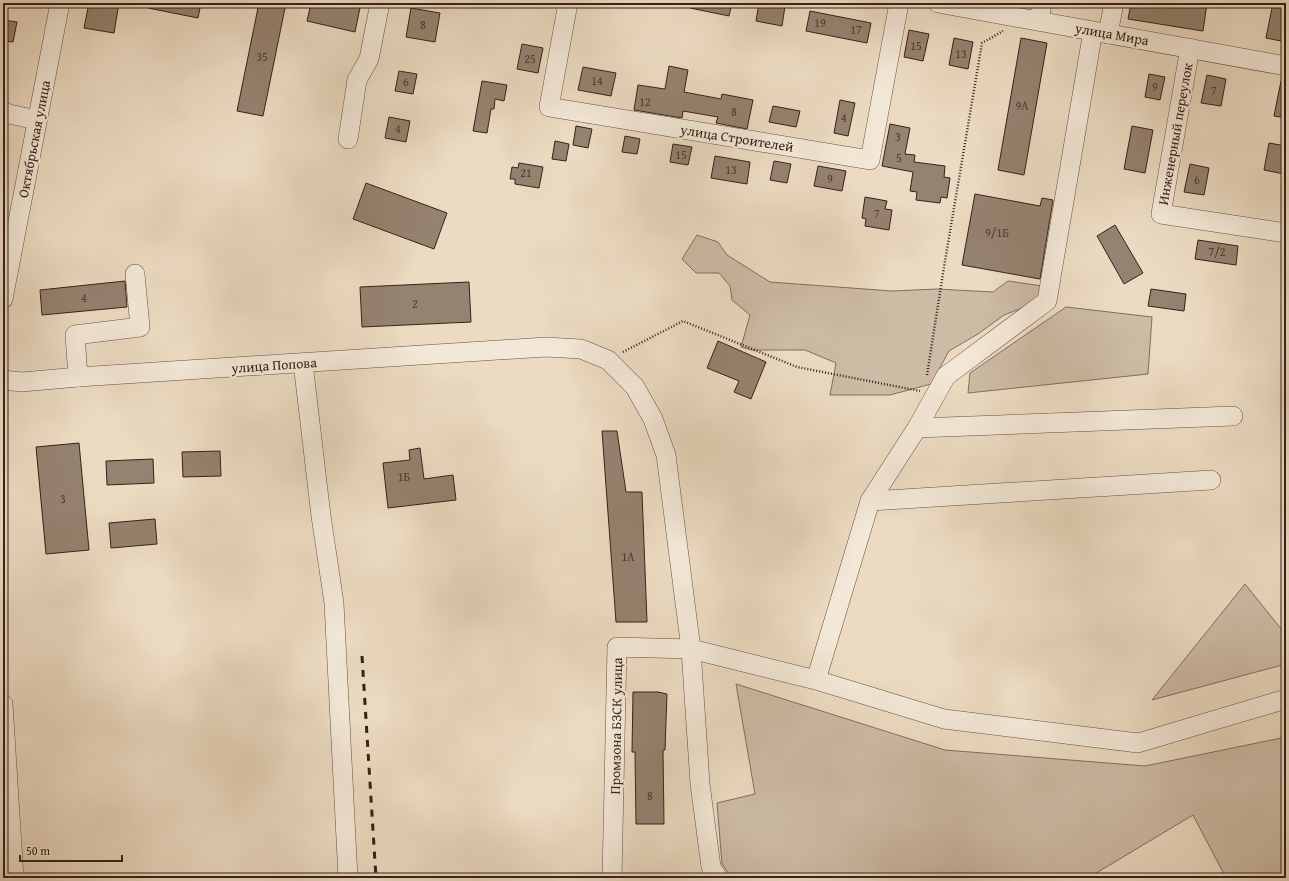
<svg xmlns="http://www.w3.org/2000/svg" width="1289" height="881" font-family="'Gentium Book Plus',serif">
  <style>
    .green { fill: #cdbba5; stroke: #826e5e }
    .building { fill: #958270; stroke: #362118 }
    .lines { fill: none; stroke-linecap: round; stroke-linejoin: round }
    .minor-casing { stroke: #645042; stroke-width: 20 }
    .path { stroke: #362118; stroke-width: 2.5; stroke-dasharray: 1 2; stroke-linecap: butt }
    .minor { stroke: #f3e8d7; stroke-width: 19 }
    .rail { stroke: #362118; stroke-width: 3; stroke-dasharray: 7 7; stroke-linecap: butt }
    .labels { text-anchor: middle; stroke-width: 4; stroke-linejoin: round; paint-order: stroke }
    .number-label { font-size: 12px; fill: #4e392e }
    .street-label { font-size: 14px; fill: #362118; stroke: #f3e8d7 }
  </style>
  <rect width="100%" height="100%" fill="#ecdbc2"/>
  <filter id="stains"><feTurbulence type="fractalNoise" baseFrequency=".005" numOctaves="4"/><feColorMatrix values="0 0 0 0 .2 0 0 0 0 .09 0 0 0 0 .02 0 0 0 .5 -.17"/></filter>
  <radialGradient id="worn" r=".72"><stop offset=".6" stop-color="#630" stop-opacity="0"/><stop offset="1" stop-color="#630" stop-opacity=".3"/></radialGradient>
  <g class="green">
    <polygon points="697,235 718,242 727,255 770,282 892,291 937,289 993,292 1008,281 1042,286 1038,302 1004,315 978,334 949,351 931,384 890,395 830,395 836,363 805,350 752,350 741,347 750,315 732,300 730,286 719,273 696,273 682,259"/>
    <polygon points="1066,307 1152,317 1148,374 968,393 970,373"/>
    <polygon points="1245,584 1286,635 1286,664 1152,700"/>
    <polygon points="736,684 945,750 1145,766 1286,737 1286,878 1226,878 1193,815 1088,878 732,878 722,864 717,803 755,794"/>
  </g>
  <g class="building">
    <polygon points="89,3 119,3 114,33 84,28"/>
    <polygon points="149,3 201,3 198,18 148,8"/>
    <polygon points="259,3 286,3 263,116 237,111"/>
    <polygon points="311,3 361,3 355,32 307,21"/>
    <polygon points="690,3 732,3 729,16 690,8"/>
    <polygon points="759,3 770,3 785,6 782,26 756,21"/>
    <polygon points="1131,3 1207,3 1203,31 1128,19"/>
    <polygon points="1273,3 1286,6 1286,42 1266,38"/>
    <polygon points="411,8 440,13 435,42 406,37"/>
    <polygon points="810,11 871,23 867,43 806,31"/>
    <polygon points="3,20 17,22 13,42 3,41"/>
    <polygon points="909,30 929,34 923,61 904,57"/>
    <polygon points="954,38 973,42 968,69 949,65"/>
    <polygon points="1021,38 1047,43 1024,175 998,170"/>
    <polygon points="522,44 543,48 538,73 517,69"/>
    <polygon points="669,66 688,70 684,92 721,99 722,94 753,100 747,129 716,123 718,117 683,111 682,118 634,110 638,85 665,89"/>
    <polygon points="583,67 616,73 611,96 578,90"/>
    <polygon points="399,71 417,74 413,94 395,91"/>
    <polygon points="1149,74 1165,77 1160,100 1145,97"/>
    <polygon points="1207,75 1226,79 1221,106 1201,103"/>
    <polygon points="482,81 507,85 504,101 495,99 494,109 491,109 487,133 473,131"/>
    <polygon points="1281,81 1286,82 1286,118 1274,116"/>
    <polygon points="840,100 855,103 848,136 834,133"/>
    <polygon points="773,106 800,111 796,127 769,122"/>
    <polygon points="389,117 410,121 406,142 385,138"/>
    <polygon points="890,124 910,128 905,154 915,155 914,162 945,166 944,177 950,178 947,198 941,197 940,203 916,200 917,192 910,191 913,172 882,166"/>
    <polygon points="576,126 592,129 588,148 573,145"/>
    <polygon points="1132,126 1153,130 1145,173 1124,169"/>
    <polygon points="625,136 640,139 637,154 622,152"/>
    <polygon points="555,141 569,144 566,161 552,159"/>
    <polygon points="1269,143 1286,146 1286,162 1284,174 1264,170"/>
    <polygon points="673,144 692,147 688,165 670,162"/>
    <polygon points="715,156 750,162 747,184 711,178"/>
    <polygon points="774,161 791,164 787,183 770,180"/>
    <polygon points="519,163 543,167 539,188 515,184 515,179 510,179 512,167 518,168"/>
    <polygon points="1190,164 1209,168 1204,195 1184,192"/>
    <polygon points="818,166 846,171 842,191 814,186"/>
    <polygon points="366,183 447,213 434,249 353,219"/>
    <polygon points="975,194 1040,206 1042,198 1053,200 1040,279 962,265"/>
    <polygon points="865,197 887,201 885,209 892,210 889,230 865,226 866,219 862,218"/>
    <polygon points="1115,225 1143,273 1124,284 1097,236"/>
    <polygon points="1198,240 1238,246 1236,265 1195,259"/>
    <polygon points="125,281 127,307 42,315 40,290"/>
    <polygon points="469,282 471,322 362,327 360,287"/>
    <polygon points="1151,289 1186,294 1184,311 1148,306"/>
    <polygon points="718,341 766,362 751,399 734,392 739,381 707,368"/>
    <polygon points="602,431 617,431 626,492 642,492 647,622 616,622"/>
    <polygon points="79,443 89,550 46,554 36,447"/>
    <polygon points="420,448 424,479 453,475 456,500 388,508 383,463 410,460 409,450"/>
    <polygon points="220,451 221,476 183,477 182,452"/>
    <polygon points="153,459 154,483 107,485 106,461"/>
    <polygon points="155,519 157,544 111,548 109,523"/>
    <polygon points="633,692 658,692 667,694 665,750 663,750 664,824 636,824 635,752 632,752"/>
  </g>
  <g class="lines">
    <g class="minor-casing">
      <g id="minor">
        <polyline points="568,3 549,107 870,160 899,3"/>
        <polyline points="938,3 1286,66"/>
        <polyline points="1039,21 1042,3"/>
        <polyline points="1108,34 1114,3"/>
        <polyline points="1190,48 1161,214 1286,233"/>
        <polyline points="3,111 9,114 37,120"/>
        <polyline points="348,139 357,80 369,59 380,3"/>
        <polyline points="3,299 60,3"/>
        <polyline points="303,363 321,516 334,603 348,878"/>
        <polyline points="78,377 75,335 140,327 135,274"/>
        <polyline points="3,380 22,382 78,377 546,347 581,349 608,360 635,387 653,419 666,455 691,649 700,784 711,867 718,878"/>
        <polyline points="917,428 1233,416"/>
        <polyline points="870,501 1211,480"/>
        <polyline points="816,680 870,501 917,428 946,376 1047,301 1093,31"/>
        <polyline points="3,704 14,878"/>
        <polyline points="612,878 617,647 691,649 816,680 944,719 1138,743 1286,699"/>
      </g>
    </g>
    <g class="path">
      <polyline points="623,352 683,321 797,367 920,391"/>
      <polyline points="927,375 944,267 982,43 1003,31"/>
    </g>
    <use href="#minor" class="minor"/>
    <polyline class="rail" points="362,656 376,878"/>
  </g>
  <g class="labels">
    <g class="number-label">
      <text x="820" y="27">19</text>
      <text x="423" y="29">8</text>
      <text x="856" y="34">17</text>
      <text x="916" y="50">15</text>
      <text x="961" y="58">13</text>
      <text x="262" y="61">35</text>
      <text x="530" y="63">25</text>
      <text x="597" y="85">14</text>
      <text x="406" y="86">6</text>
      <text x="1155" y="91">9</text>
      <text x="1214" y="95">7</text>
      <text x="645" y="106">12</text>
      <text x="1022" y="110">9А</text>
      <text x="734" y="116">8</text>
      <text x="844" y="122">4</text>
      <text x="398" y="133">4</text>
      <text x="898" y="141">3</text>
      <text x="681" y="159">15</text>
      <text x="899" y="162">5</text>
      <text x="731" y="174">13</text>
      <text x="526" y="177">21</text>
      <text x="830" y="183">9</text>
      <text x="1197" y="184">6</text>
      <text x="877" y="218">7</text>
      <text x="997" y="237">9/1Б</text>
      <text x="1217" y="256">7/2</text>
      <text x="84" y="302">4</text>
      <text x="415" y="308">2</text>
      <text x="404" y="481">1Б</text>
      <text x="63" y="503">3</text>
      <text x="628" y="561">1А</text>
      <text x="650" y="800">8</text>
    </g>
    <g class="street-label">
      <text transform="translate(1112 34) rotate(10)" y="5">улица Мира</text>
      <text transform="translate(1175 134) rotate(-80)" y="5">Инженерный переулок</text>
      <text transform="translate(737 138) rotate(9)" y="5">улица Строителей</text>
      <text transform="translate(34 139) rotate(-79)" y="5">Октябрьская улица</text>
      <text transform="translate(274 365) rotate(-4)" y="5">улица Попова</text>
      <text transform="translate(616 726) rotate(-89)" y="5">Промзона БЗСК улица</text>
    </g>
  </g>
  <rect width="1289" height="881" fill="none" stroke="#ecdbc2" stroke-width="16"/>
  <rect x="4" y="4" width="1281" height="873" fill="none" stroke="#362118" stroke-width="2"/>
  <rect x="8" y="8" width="1273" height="865" fill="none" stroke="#362118"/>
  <path d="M20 855v6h102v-6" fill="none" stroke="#362118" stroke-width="2"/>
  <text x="26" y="855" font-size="12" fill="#362118" stroke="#f3e8d7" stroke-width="3" paint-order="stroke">50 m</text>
  <rect width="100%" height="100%" filter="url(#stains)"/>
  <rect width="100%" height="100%" fill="url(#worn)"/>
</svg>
